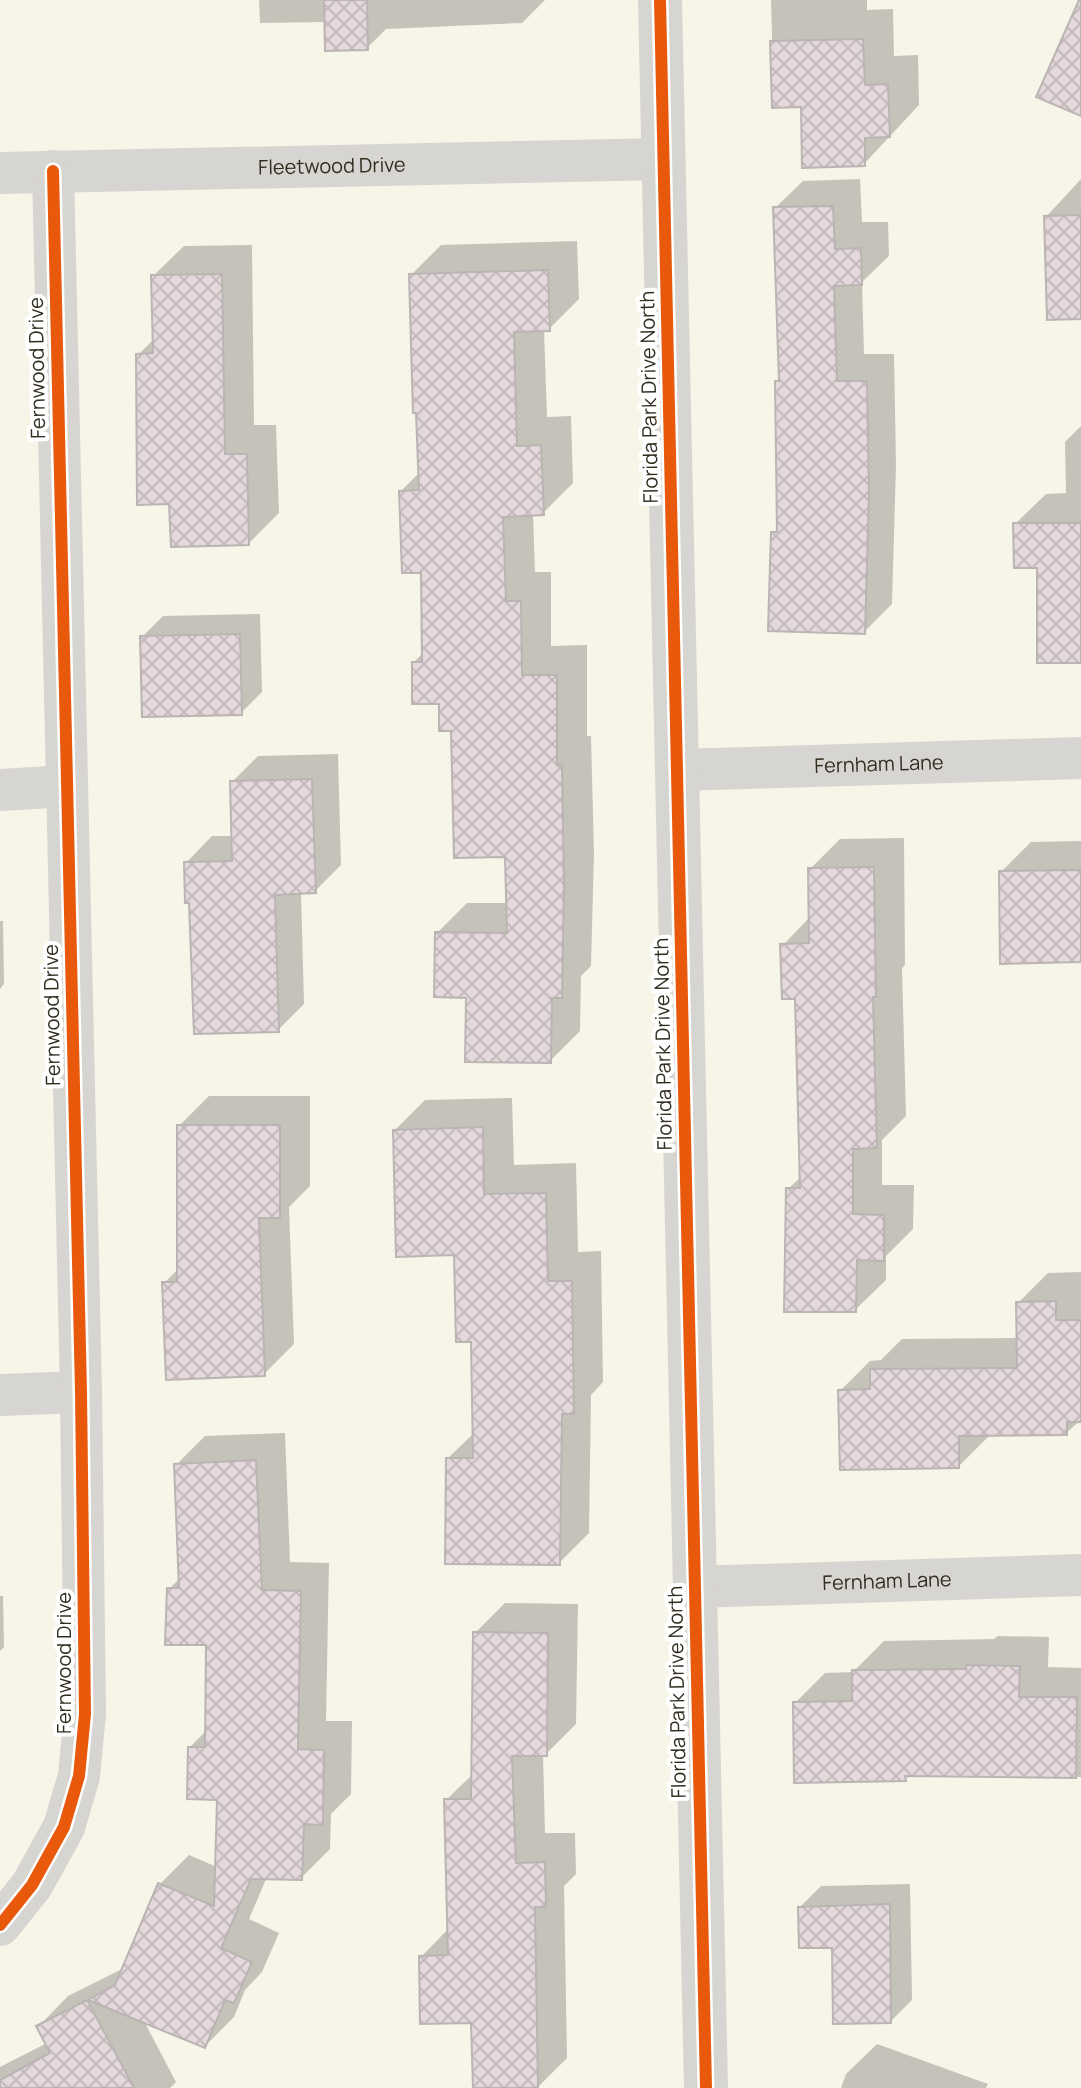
<svg xmlns="http://www.w3.org/2000/svg" width="1081" height="2088" font-family="Manrope,sans-serif">
  <style>
    .shadow { fill: #0003 }
    .building { fill: url(#building-cross-hatch); stroke: #bab4b3; stroke-width: 2 }
    .lines { fill: none; stroke-linecap: round; stroke-linejoin: round }
    .street { stroke: #d7d5d1; stroke-width: 42 }
    .secondary { stroke: #d7d5d1; stroke-width: 44 }
    .cycleway-casing { stroke: #fff; stroke-width: 17 }
    .cycleway { stroke: #e8590c; stroke-width: 12 }
    .labels { text-anchor: middle; stroke-width: 8; stroke-linejoin: round; paint-order: stroke }
    .street-label { font-size: 20px; fill: #312d1f; stroke: #fff }
  </style>
  <defs>
    <pattern id="building-cross-hatch" width="8" height="8" patternUnits="userSpaceOnUse" patternTransform="scale(2)"><rect width="8" height="8" fill="#e4d8dc"/><path d="M0 0l8 8M0 8l8-8" fill="none" stroke="#c4babc"/></pattern>
  </defs>
  <rect width="100%" height="100%" fill="#f7f4e8"/>
  <g class="shadow">
    <polygon points="259,0 545,0 522,23 386,29 367,48 326,22 260,23"/>
    <polygon points="771,0 867,0 867,10 893,9 894,56 918,55 919,105 864,164 803,105 774,106"/>
    <polygon points="860,179 862,222 888,222 889,256 862,282 864,354 894,354 896,465 892,604 864,632 773,533 779,527 777,382 781,379 775,208 803,181"/>
    <polygon points="1081,179 1081,317 1046,217"/>
    <polygon points="577,241 579,299 549,329 544,329 547,417 571,416 573,483 543,513 533,513 535,572 551,572 551,646 587,645 587,736 591,736 594,853 591,966 581,976 580,1031 550,1061 468,996 437,933 467,903 508,903 507,855 441,702 414,662 424,652 423,571 401,491 420,472 411,275 441,245"/>
    <polygon points="252,245 254,425 276,425 279,513 249,543 171,502 138,355 154,339 153,276 184,246"/>
    <polygon points="1081,426 1081,661 1039,566 1015,524 1046,494 1066,493 1065,442"/>
    <polygon points="260,614 262,692 241,713 142,637 163,616"/>
    <polygon points="338,754 341,865 315,891 301,892 304,1004 278,1030 191,901 186,863 212,836 233,836 232,782 258,756"/>
    <polygon points="904,838 905,965 902,968 906,1116 882,1140 882,1185 914,1185 913,1229 886,1256 886,1280 855,1310 788,1189 802,1176 797,997 783,945 811,916 810,869 840,839"/>
    <polygon points="1081,841 1081,960 1001,872 1031,842"/>
    <polygon points="0,921 3,921 4,984 0,989"/>
    <polygon points="209,1096 310,1096 310,1186 289,1207 294,1344 264,1374 164,1283 179,1268 179,1126"/>
    <polygon points="512,1098 514,1165 576,1163 578,1252 601,1251 603,1382 591,1395 589,1533 559,1563 448,1458 475,1432 473,1340 456,1253 395,1130 425,1100"/>
    <polygon points="1081,1272 1081,1420 1066,1433 989,1436 959,1466 840,1391 870,1361 881,1360 902,1339 1018,1338 1018,1303 1048,1273"/>
    <polygon points="285,1433 290,1562 329,1563 326,1721 352,1721 351,1794 331,1814 330,1849 301,1878 267,1877 249,1919 279,1933 262,1972 245,1990 234,2017 205,2046 144,2021 176,2082 170,2088 0,2088 0,2067 47,2043 38,2027 68,1996 124,1968 160,1884 189,1855 217,1867 219,1798 190,1747 207,1730 208,1643 169,1589 181,1577 176,1465 205,1436"/>
    <polygon points="0,1596 3,1596 4,1647 0,1651"/>
    <polygon points="505,1603 578,1604 576,1724 546,1754 543,1754 545,1833 575,1833 576,1874 564,1886 567,2058 537,2088 475,2088 473,2020 421,1957 449,1928 446,1800 473,1774 475,1633"/>
    <polygon points="998,1636 1049,1637 1048,1667 1081,1668 1081,1777 910,1774 905,1779 795,1703 825,1673 853,1672 884,1641 994,1639"/>
    <polygon points="910,1884 912,2000 891,2021 834,1946 800,1907 821,1886"/>
    <polygon points="877,2044 988,2084 986,2088 841,2088 846,2074"/>
  </g>
  <g class="building">
    <polygon points="324,0 367,0 368,50 325,51"/>
    <polygon points="1079,0 1081,0 1081,116 1036,97"/>
    <polygon points="863,39 865,85 888,84 890,137 865,138 865,166 802,168 801,107 772,108 770,41"/>
    <polygon points="833,206 835,249 861,248 862,285 834,286 837,381 867,381 869,494 865,634 768,631 771,532 777,532 775,381 779,381 773,207"/>
    <polygon points="1081,215 1081,319 1047,320 1044,216"/>
    <polygon points="548,270 550,331 514,332 517,446 541,445 544,515 503,517 506,601 521,601 522,675 557,675 557,765 562,765 564,885 562,998 552,998 551,1063 465,1062 466,998 434,997 435,932 507,933 505,857 454,858 451,731 439,731 439,704 412,704 412,662 422,662 421,573 402,573 399,491 419,490 416,413 413,413 409,274"/>
    <polygon points="222,274 225,454 247,454 249,545 171,547 169,504 137,505 136,354 153,353 151,275"/>
    <polygon points="1013,523 1081,523 1081,663 1037,663 1037,568 1014,568"/>
    <polygon points="240,634 242,715 142,717 140,636"/>
    <polygon points="312,779 316,893 275,895 279,1032 194,1034 189,903 185,903 184,862 232,861 230,781"/>
    <polygon points="874,867 876,997 873,997 877,1148 853,1149 853,1214 884,1215 884,1261 857,1260 856,1312 784,1312 786,1188 800,1188 795,999 782,999 780,944 809,943 808,868"/>
    <polygon points="1081,870 1081,962 1000,964 999,871"/>
    <polygon points="177,1125 280,1125 280,1218 259,1218 265,1376 166,1380 162,1282 177,1282"/>
    <polygon points="483,1127 484,1194 546,1193 548,1281 572,1281 574,1414 562,1414 560,1565 445,1564 446,1458 473,1458 471,1342 456,1342 454,1255 396,1257 393,1130"/>
    <polygon points="1056,1301 1056,1320 1081,1320 1081,1422 1067,1422 1067,1435 959,1436 959,1468 840,1470 838,1390 870,1389 870,1369 1017,1368 1016,1302"/>
    <polygon points="256,1460 262,1590 301,1591 298,1749 324,1750 323,1825 304,1824 302,1880 251,1879 221,1948 252,1962 234,2003 225,2000 205,2048 88,2000 115,1985 158,1883 214,1906 217,1800 187,1799 188,1747 205,1747 206,1645 165,1645 167,1588 179,1588 174,1464"/>
    <polygon points="473,1632 548,1633 547,1756 512,1756 516,1863 545,1862 546,1907 535,1907 538,2088 473,2088 471,2023 420,2024 419,1956 448,1955 444,1799 471,1799"/>
    <polygon points="966,1665 1020,1666 1019,1697 1077,1697 1076,1778 905,1776 906,1781 794,1783 793,1702 852,1701 852,1670 966,1669"/>
    <polygon points="890,1904 891,2023 833,2024 832,1948 799,1948 798,1907"/>
    <polygon points="87,2000 134,2088 0,2088 0,2080 50,2053 36,2026"/>
  </g>
  <g class="lines">
    <g class="street">
      <path id="s1" d="M0,173L664,159"/>
      <path id="s2" d="M677,770L1081,758"/>
      <polyline points="0,790 67,786"/>
      <polyline points="0,1395 81,1392"/>
      <path id="s3" d="M695,1587L1081,1575"/>
      <polyline points="0,1925 32,1885 64,1827 79,1776 85,1714 81,1392 53,171"/>
    </g>
    <polyline class="secondary" points="660,0 706,2088"/>
    <g class="cycleway-casing">
      <g id="cycleway">
        <polyline points="660,0 706,2088"/>
        <polyline points="0,1925 32,1885 64,1827 79,1776 85,1714 81,1392 53,171"/>
      </g>
    </g>
    <use href="#cycleway" class="cycleway"/>
  </g>
  <g class="labels">
    <g class="street-label">
      <text dy="7" stroke="none"><textPath href="#s1" startOffset="332">Fleetwood Drive</textPath></text>
      <text transform="translate(37 368) rotate(-91)" y="7">Fernwood Drive</text>
      <text transform="translate(649 397) rotate(-91)" y="7">Florida Park Drive North</text>
      <text dy="7" stroke="none"><textPath href="#s2" startOffset="202">Fernham Lane</textPath></text>
      <text transform="translate(52 1015) rotate(-91)" y="7">Fernwood Drive</text>
      <text transform="translate(663 1044) rotate(-91)" y="7">Florida Park Drive North</text>
      <text dy="7" stroke="none"><textPath href="#s3" startOffset="192">Fernham Lane</textPath></text>
      <text transform="translate(64 1663) rotate(-90)" y="7">Fernwood Drive</text>
      <text transform="translate(677 1692) rotate(-91)" y="7">Florida Park Drive North</text>
    </g>
  </g>
</svg>
